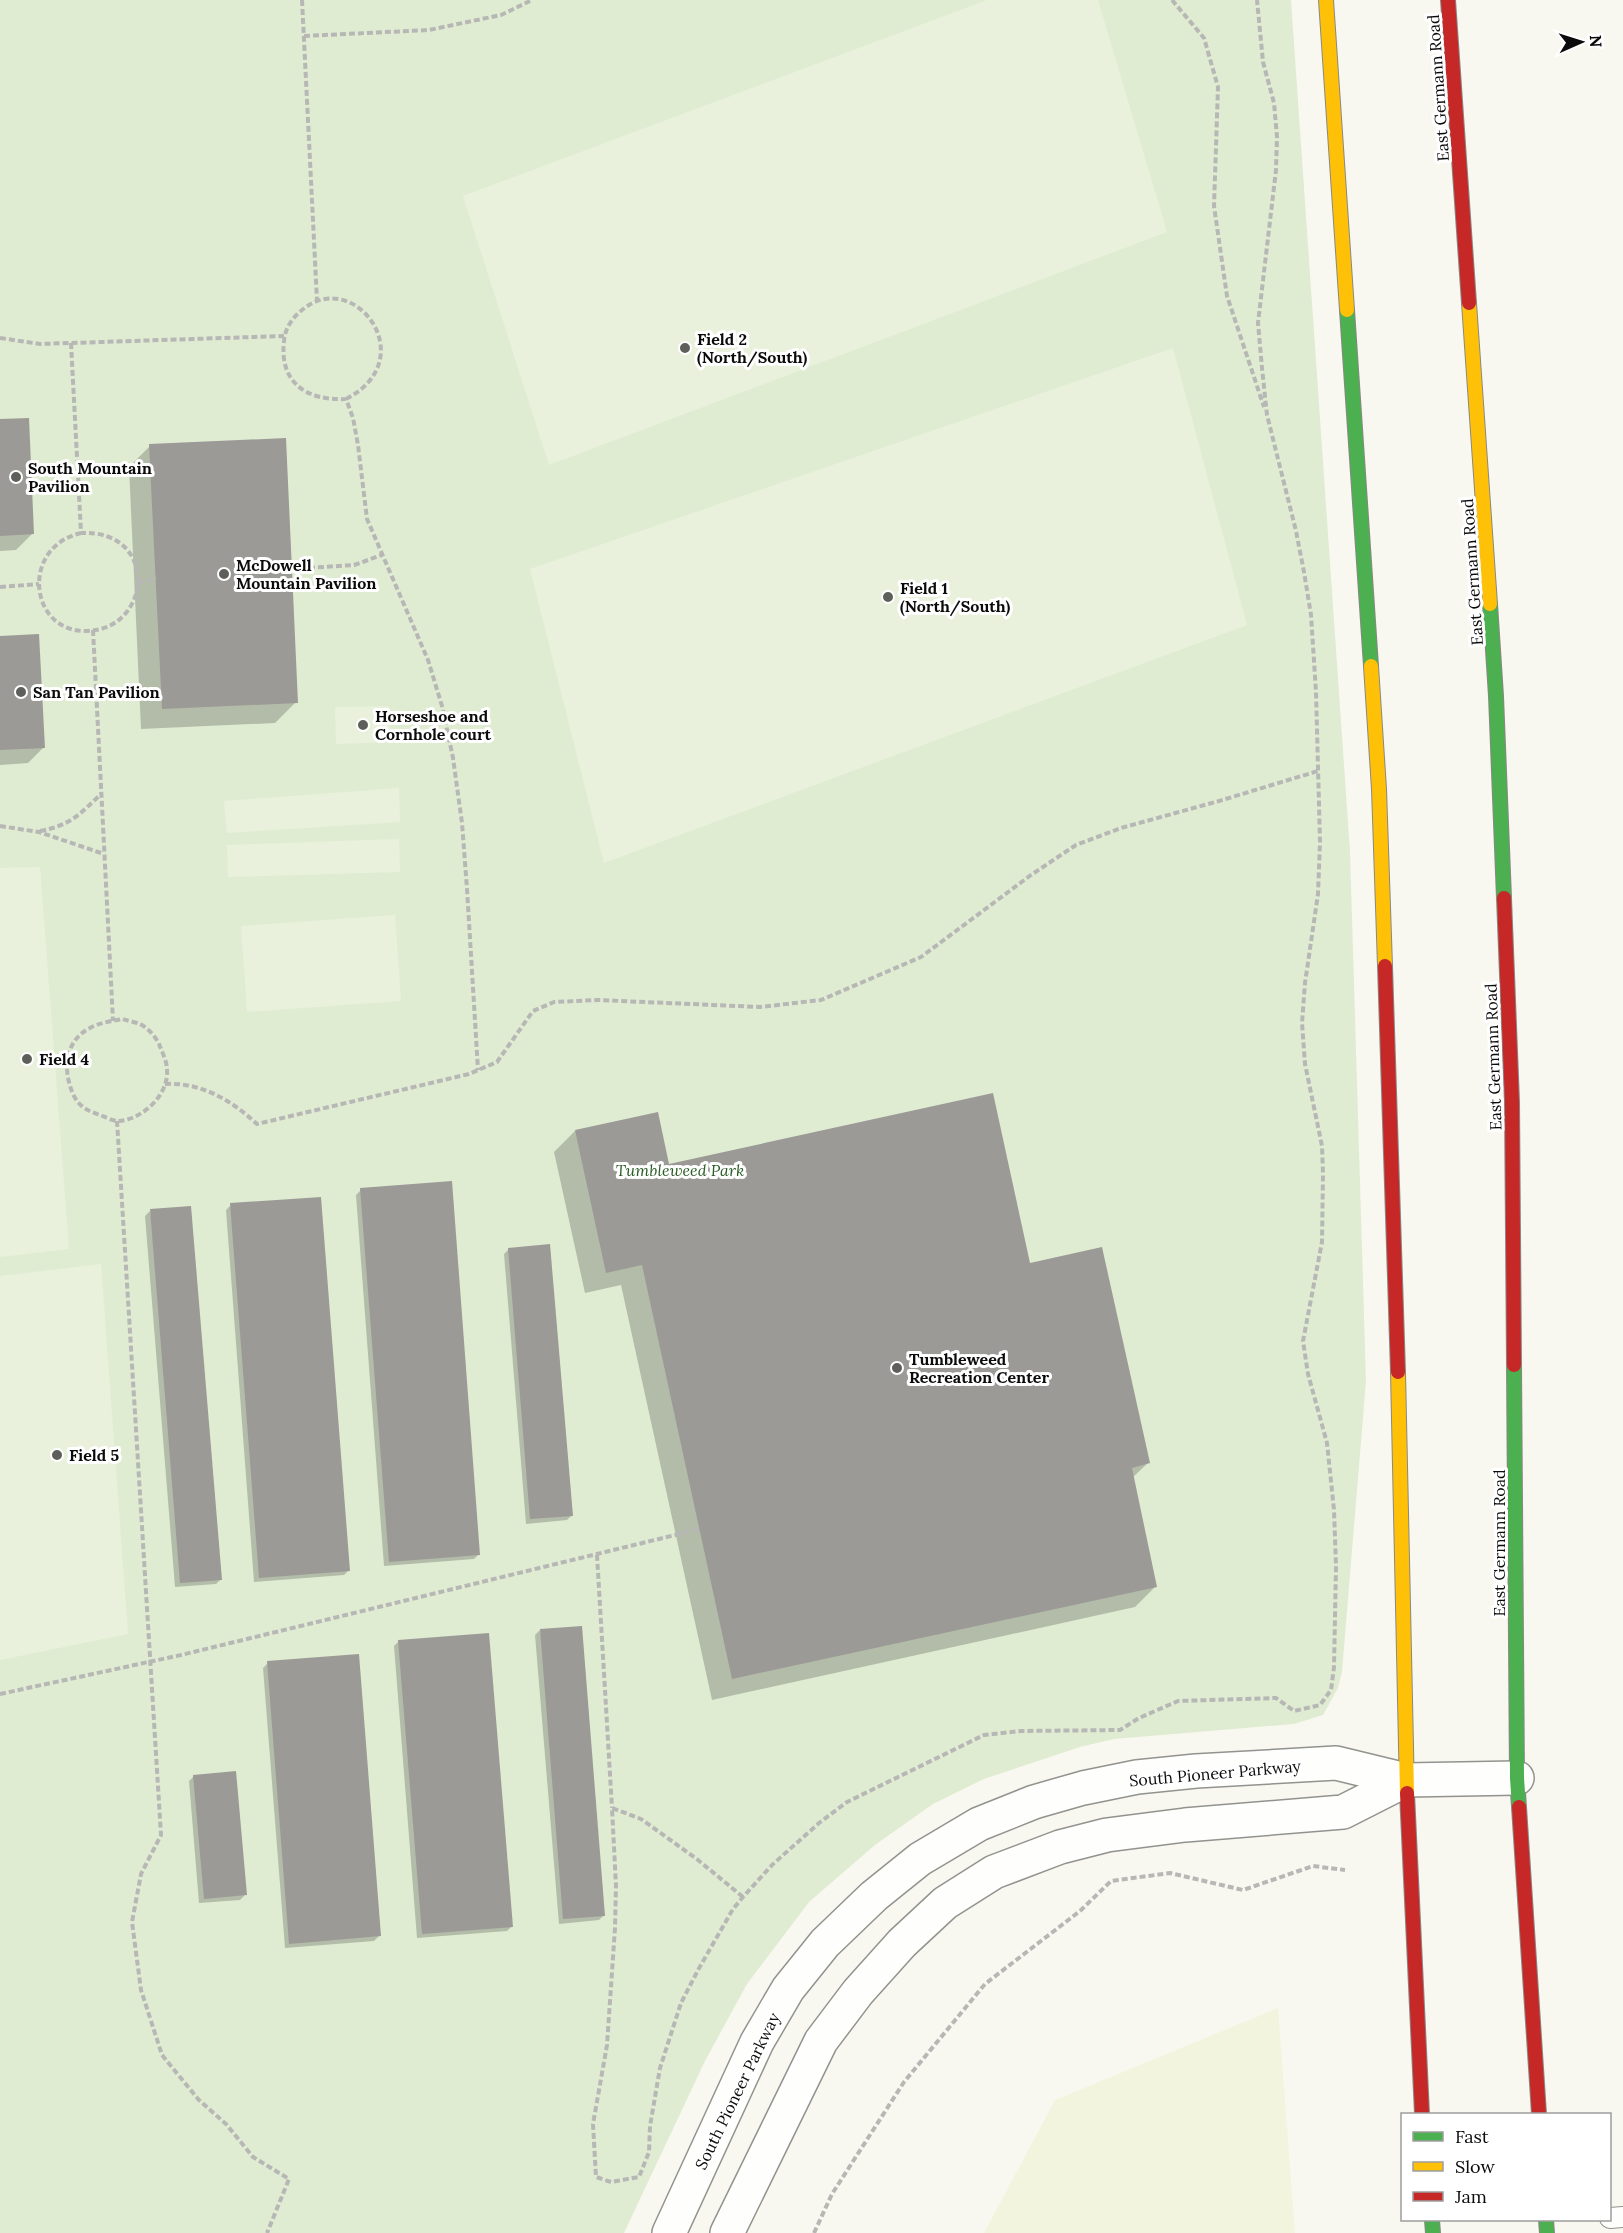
<svg xmlns="http://www.w3.org/2000/svg" width="1623" height="2233" font-family="Lora,serif">
  <style>
    .farmland { fill: #f3f4de }
    .green { fill: #dfecd2 }
    .pitch { fill: #e9f1dc }
    .shadow { fill: #0003 }
    .building { fill: #9c9a96 }
    .lines { fill: none; stroke-linecap: round; stroke-linejoin: round }
    .lane-casing { stroke: #92928e; stroke-width: 22 }
    .street-casing { stroke: #92928e; stroke-width: 36 }
    .fast-casing { stroke: #898885; stroke-width: 16 }
    .slow-casing { stroke: #898885; stroke-width: 16 }
    .jam-casing { stroke: #898885; stroke-width: 16 }
    .path { stroke: #b7b7b5; stroke-width: 4; stroke-dasharray: 6 3; stroke-linecap: butt }
    .lane { stroke: #fefefd; stroke-width: 20 }
    .street { stroke: #fefefd; stroke-width: 33 }
    .fast { stroke: #4caf50; stroke-width: 14 }
    .slow { stroke: #ffc107; stroke-width: 14 }
    .jam { stroke: #c62828; stroke-width: 14 }
    .poi-dot { fill: #5e5e5b; stroke: #fff; stroke-width: 2 }
    .labels { text-anchor: middle; stroke-width: 6; stroke-linejoin: round; paint-order: stroke }
    .street-label { font-size: 16px; fill: #0b0b0b; stroke: #fff }
    .poi-label { font-size: 16px; font-weight: bold; fill: #0b0b0b; stroke: #fff; text-anchor: start }
    .park-label { font-size: 16px; font-style: italic; fill: #295b24; stroke: #fff }
  </style>
  <rect width="100%" height="100%" fill="#f9f8f0"/>
  <polygon class="farmland" points="1278,2008 1295,2233 984,2233 1055,2100"/>
  <polygon class="green" points="0,0 1291,0 1350,851 1366,1381 1342,1672 1338,1688 1323,1715 1294,1724 1114,1739 1080,1747 984,1779 933,1804 875,1845 809,1902 747,1984 705,2061 624,2233 0,2233"/>
  <g class="pitch">
    <polygon points="987,0 1098,0 1167,232 549,465 463,196"/>
    <polygon points="1173,348 1247,625 604,863 530,569"/>
    <polygon points="388,706 392,742 336,744 335,707"/>
    <polygon points="399,788 400,822 227,833 224,801"/>
    <polygon points="399,839 400,872 228,877 227,845"/>
    <polygon points="40,867 69,1249 0,1257 0,868"/>
    <polygon points="395,915 401,1001 247,1012 241,926"/>
    <polygon points="101,1264 128,1634 0,1660 0,1276"/>
  </g>
  <g class="shadow">
    <polygon points="0,420 32,534 16,550 0,551"/>
    <polygon points="150,446 296,702 275,723 141,729 129,467"/>
    <polygon points="0,638 44,747 28,763 0,765"/>
    <polygon points="575,1131 668,1166 1029,1265 1148,1463 1132,1478 1156,1586 1135,1607 712,1700 621,1285 585,1293 554,1152"/>
    <polygon points="361,1190 479,1554 474,1559 384,1566 356,1195"/>
    <polygon points="231,1205 349,1570 344,1575 254,1582 226,1210"/>
    <polygon points="150,1211 221,1579 216,1584 175,1587 145,1216"/>
    <polygon points="509,1249 572,1515 567,1520 526,1524 504,1254"/>
    <polygon points="540,1630 604,1915 599,1920 559,1924 535,1635"/>
    <polygon points="399,1641 512,1926 507,1931 417,1938 394,1646"/>
    <polygon points="268,1663 379,1936 374,1941 285,1948 263,1668"/>
    <polygon points="194,1776 245,1895 240,1900 199,1903 189,1781"/>
  </g>
  <g class="building">
    <polygon points="29,418 34,534 0,536 0,419"/>
    <polygon points="286,438 298,703 162,709 149,444"/>
    <polygon points="39,634 45,748 0,750 0,636"/>
    <polygon points="993,1093 1030,1263 1102,1247 1150,1463 1132,1468 1157,1587 732,1679 642,1265 606,1273 575,1130 658,1112 669,1164"/>
    <polygon points="452,1181 480,1555 389,1562 360,1188"/>
    <polygon points="321,1197 350,1571 259,1578 230,1203"/>
    <polygon points="191,1206 222,1580 180,1583 150,1209"/>
    <polygon points="550,1244 573,1516 530,1519 508,1248"/>
    <polygon points="582,1626 605,1916 563,1919 540,1629"/>
    <polygon points="489,1633 513,1927 422,1934 398,1640"/>
    <polygon points="359,1654 381,1936 289,1944 267,1661"/>
    <polygon points="236,1771 247,1895 204,1899 193,1775"/>
  </g>
  <g class="lines">
    <g class="lane-casing">
      <polyline id="lane" points="1610,2218 1623,2217"/>
    </g>
    <g class="street-casing">
      <g id="street">
        <polyline points="669,2233 757,2042 788,1989 825,1943 874,1896 920,1859 979,1824 1034,1802 1083,1788 1137,1777 1196,1771 1336,1763 1406,1780 1517,1778"/>
        <polyline points="727,2233 821,2041 858,1992 902,1943 945,1903 994,1872 1060,1847 1107,1835 1185,1825 1343,1812 1406,1780"/>
      </g>
    </g>
    <g class="fast-casing">
      <g id="fast">
        <polyline points="1347,310 1371,666"/>
        <polyline points="1490,604 1496,696 1504,898"/>
        <polyline points="1514,1365 1517,1778 1519,1807"/>
        <polyline points="1432,2220 1433,2233"/>
        <polyline points="1546,2220 1547,2233"/>
      </g>
    </g>
    <g class="slow-casing">
      <g id="slow">
        <polyline points="1326,0 1347,310"/>
        <polyline points="1469,303 1490,604"/>
        <polyline points="1371,666 1379,789 1385,966"/>
        <polyline points="1398,1372 1407,1793"/>
      </g>
    </g>
    <g class="jam-casing">
      <g id="jam">
        <polyline points="1448,0 1469,303"/>
        <polyline points="1504,898 1512,1102 1514,1365"/>
        <polyline points="1385,966 1398,1372"/>
        <polyline points="1407,1793 1422,2114"/>
        <polyline points="1519,1807 1539,2114"/>
      </g>
    </g>
    <g class="path">
      <polyline points="302,0 317,301"/>
      <polyline points="1172,0 1204,38 1218,87 1214,206 1227,296 1264,407"/>
      <polyline points="304,36 429,30 501,15 532,0"/>
      <polyline points="0,338 40,344 284,336"/>
      <path d="M71,343L81,533C159,529 153,630 86,631C29,632 20,547 81,533"/>
      <path d="M346,399C424,359 354,266 302,310C293,317 285,328 284,341C279,383 307,401 346,399L353,418L358,445L367,519L428,660L442,706L453,758L462,823L467,889L478,1070"/>
      <polyline points="291,569 354,565 382,555"/>
      <polyline points="138,583 156,578"/>
      <polyline points="0,587 39,584"/>
      <polyline points="93,630 113,1021"/>
      <polyline points="0,826 39,832 104,854"/>
      <path d="M40,831C71,825 79,815 101,794"/>
      <path d="M123,1019C128,1021 135,1022 140,1024C148,1028 155,1036 159,1044C162,1052 167,1061 167,1070C169,1095 142,1120 118,1121C113,1121 105,1117 100,1115C88,1111 79,1107 73,1094C63,1071 64,1043 88,1029C98,1023 111,1021 123,1019Z"/>
      <path d="M165,1084C201,1082 231,1100 257,1124L469,1074L497,1062L533,1011L554,1002L598,1000L760,1007L821,1000L921,957L1031,875L1076,845L1121,828L1219,801L1318,771"/>
      <polyline points="117,1121 161,1835 141,1874 132,1922 141,1990 162,2055 198,2099 226,2124 253,2157 289,2179 267,2233"/>
      <polyline points="597,1555 612,1808"/>
      <polyline points="0,1694 181,1655 700,1529"/>
      <polyline points="743,1897 698,1860 641,1819 612,1808 616,1886 615,1928 607,2045 593,2124 596,2177 611,2182 639,2177 649,2152 650,2126 660,2068 681,2003 698,1970 733,1909 743,1897 772,1865 819,1823 847,1802 984,1735 1021,1731 1120,1730 1139,1718 1178,1701 1276,1698 1294,1711 1320,1705 1331,1690 1334,1667 1336,1566 1334,1510 1327,1443 1308,1374 1303,1341 1322,1242 1323,1174 1322,1146 1305,1064 1302,1023 1305,983 1318,894 1320,842 1316,692 1311,615 1304,572 1296,531 1267,415 1262,368 1258,323 1276,170 1277,137 1274,103 1263,62 1257,0"/>
      <polyline points="814,2233 832,2194 904,2082 985,1984 1080,1911 1111,1881 1170,1873 1243,1890 1313,1866 1345,1870"/>
    </g>
    <use href="#lane" class="lane"/>
    <use href="#street" class="street"/>
    <use href="#fast" class="fast"/>
    <use href="#slow" class="slow"/>
    <use href="#jam" class="jam"/>
  </g>
  <g class="poi-dot">
    <circle cx="685" cy="348" r="6"/>
    <circle cx="16" cy="477" r="6"/>
    <circle cx="224" cy="574" r="6"/>
    <circle cx="888" cy="597" r="6"/>
    <circle cx="21" cy="692" r="6"/>
    <circle cx="363" cy="725" r="6"/>
    <circle cx="27" cy="1059" r="6"/>
    <circle cx="897" cy="1368" r="6"/>
    <circle cx="57" cy="1455" r="6"/>
  </g>
  <g class="labels">
    <g class="street-label">
      <text transform="translate(1438 88) rotate(-94)" y="6">East Germann Road</text>
      <text transform="translate(1472 572) rotate(-94)" y="6">East Germann Road</text>
      <text transform="translate(1493 1057) rotate(-92)" y="6">East Germann Road</text>
      <text transform="translate(1499 1543) rotate(-90)" y="6">East Germann Road</text>
      <text transform="translate(1215 1773) rotate(-5)" y="6">South Pioneer Parkway</text>
      <text transform="translate(737 2091) rotate(-64)" y="6">South Pioneer Parkway</text>
    </g>
    <g class="poi-label">
      <text x="697" y="345">Field 2<tspan x="697" dy="18">(North/South)</tspan></text>
      <text x="28" y="474">South Mountain<tspan x="28" dy="18">Pavilion</tspan></text>
      <text x="236" y="571">McDowell<tspan x="236" dy="18">Mountain Pavilion</tspan></text>
      <text x="900" y="594">Field 1<tspan x="900" dy="18">(North/South)</tspan></text>
      <text x="33" y="698">San Tan Pavilion</text>
      <text x="375" y="722">Horseshoe and<tspan x="375" dy="18">Cornhole court</tspan></text>
      <text x="39" y="1065">Field 4</text>
      <text x="909" y="1365">Tumbleweed<tspan x="909" dy="18">Recreation Center</tspan></text>
      <text x="69" y="1461">Field 5</text>
    </g>
    <g class="park-label">
      <text x="680" y="1176">Tumbleweed Park</text>
    </g>
  </g>
  <rect x="1401" y="2113" width="210" height="108" fill="#ffffff" stroke="#9d9d9d" stroke-width="1.5"/>
  <rect x="1413" y="2132" width="30" height="9" fill="#4caf50" stroke="#9d9d9d" stroke-width="1.5"/>
  <text x="1455" y="2143" font-size="18" fill="#0b0b0b">Fast</text>
  <rect x="1413" y="2162" width="30" height="9" fill="#ffc107" stroke="#9d9d9d" stroke-width="1.5"/>
  <text x="1455" y="2173" font-size="18" fill="#0b0b0b">Slow</text>
  <rect x="1413" y="2192" width="30" height="9" fill="#c62828" stroke="#9d9d9d" stroke-width="1.5"/>
  <text x="1455" y="2203" font-size="18" fill="#0b0b0b">Jam</text>
  <g transform="translate(1581 42) rotate(87)" stroke="#ffffff" stroke-width="4.5" paint-order="stroke">
  <path d="M0-4.5L10 22L0 15L-10 22Z" fill="#0b0b0b"/>
  <text y="-9" font-size="16" font-weight="bold" text-anchor="middle" fill="#0b0b0b">N</text>
  </g>
</svg>
